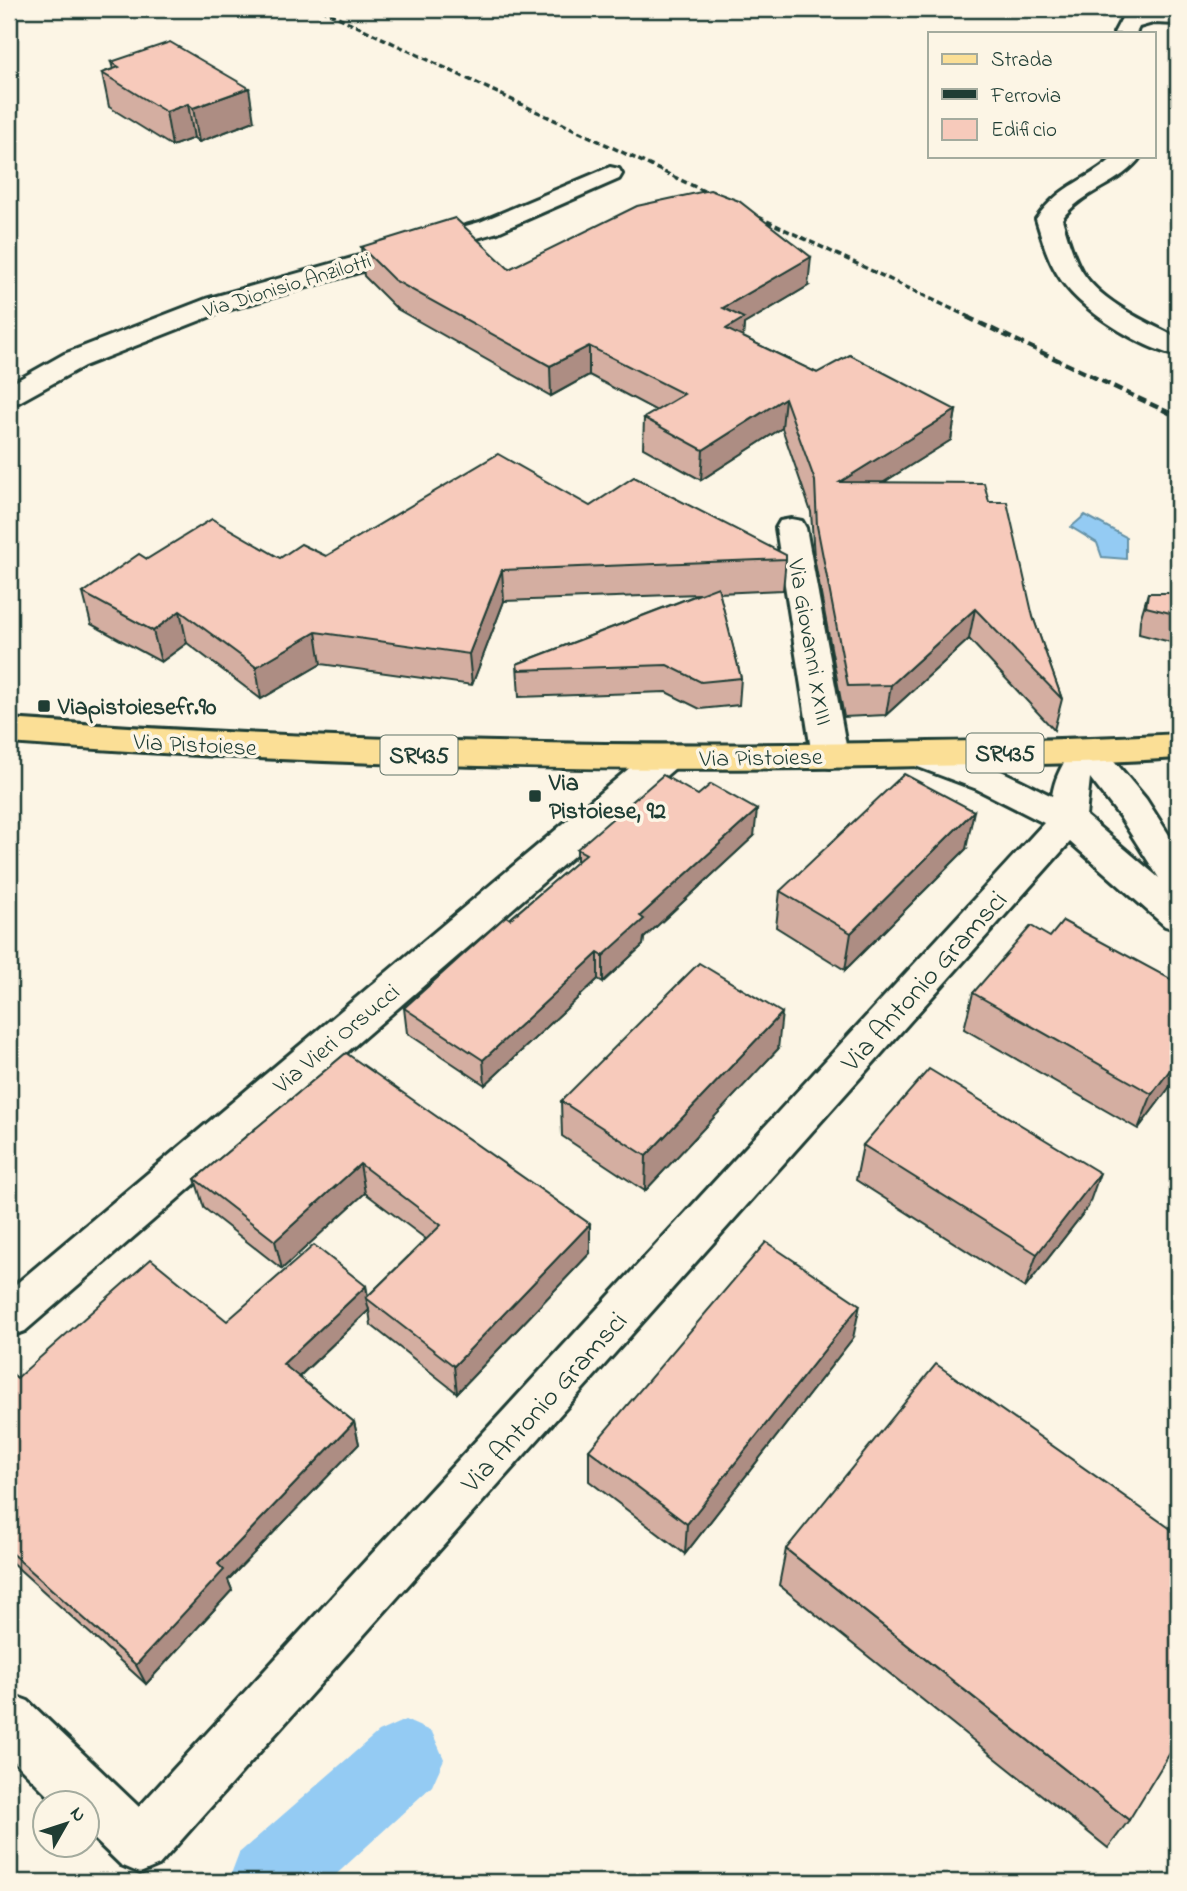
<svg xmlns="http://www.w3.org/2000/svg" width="1187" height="1891" font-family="'Indie Flower',sans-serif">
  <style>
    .water { fill: #94cbf3; stroke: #6592a7; stroke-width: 2 }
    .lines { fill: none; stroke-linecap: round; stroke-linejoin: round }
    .canal { fill: #94cbf3; fill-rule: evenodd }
    .minor-casing { stroke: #1f3d34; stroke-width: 6 }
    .primary-casing { stroke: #1f3d34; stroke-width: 6 }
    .minor { fill: #fcf5e5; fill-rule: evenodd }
    .primary { fill: #fbdf96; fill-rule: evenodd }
    .rail-far1 { stroke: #1f3d34; stroke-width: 3.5; stroke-dasharray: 6 3.5; stroke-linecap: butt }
    .rail { stroke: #1f3d34; stroke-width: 4.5; stroke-dasharray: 9 4.5; stroke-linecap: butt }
    .wall { fill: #d4aea1; stroke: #1f3d34; stroke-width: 2 }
    .shaded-wall { fill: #ad8d83; stroke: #1f3d34; stroke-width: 2 }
    .building { fill: #f7cabb; stroke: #1f3d34; stroke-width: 2 }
    .poi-dot { fill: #1f3d34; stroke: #fcf5e5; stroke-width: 2.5 }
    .labels { text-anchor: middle; stroke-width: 7; stroke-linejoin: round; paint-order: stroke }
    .far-street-label { font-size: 21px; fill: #1f3d34; stroke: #fcf5e5 }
    .shield { fill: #fcf5e5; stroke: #617469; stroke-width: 2 }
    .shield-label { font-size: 23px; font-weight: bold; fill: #1f3d34 }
    .street-label { font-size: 24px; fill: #1f3d34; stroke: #fcf5e5 }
    .poi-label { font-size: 24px; font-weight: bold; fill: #1f3d34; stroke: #fcf5e5; text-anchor: start }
    .near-street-label { font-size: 28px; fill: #1f3d34; stroke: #fcf5e5 }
  </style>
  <rect width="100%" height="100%" fill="#fcf5e5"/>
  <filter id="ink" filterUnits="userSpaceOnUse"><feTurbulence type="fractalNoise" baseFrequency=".0143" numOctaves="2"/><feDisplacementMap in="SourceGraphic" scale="14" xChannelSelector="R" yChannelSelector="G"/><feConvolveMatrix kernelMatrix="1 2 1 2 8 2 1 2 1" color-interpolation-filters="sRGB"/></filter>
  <g filter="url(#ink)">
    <polygon class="water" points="1085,515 1126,537 1126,559 1102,557 1097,543 1071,527"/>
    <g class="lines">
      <polygon class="canal" points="405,1720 432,1732 444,1759 432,1786 328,1882 228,1882 239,1853 378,1732"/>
      <g class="minor-casing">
        <g id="minor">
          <polygon points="1152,11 1178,12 1178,24 1153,23 1139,27 1136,33 1114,33 1122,18"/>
          <path d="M1115,156H1141C1121,185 1082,190 1062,219C1067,236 1072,254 1081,270C1100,302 1146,322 1178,338V356C1140,348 1078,309 1058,275C1047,258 1042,238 1036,219C1063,181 1086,183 1115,156Z"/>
          <polygon points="610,167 619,169 622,174 619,179 498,232 224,311 84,366 19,402 9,404 9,385 64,354 206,299 480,222"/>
          <polygon points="791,519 802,521 806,528 848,756 842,765 830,768 818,765 812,756 776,528 780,521"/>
          <path d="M1088,740L1100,744L1146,799L1178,849V892L1173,890L1178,895V930L1165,926L1070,842L159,1865L140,1873L121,1865L88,1833V1804H57L9,1756V1694L28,1701L139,1807L1044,823L977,789L910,764L904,755L910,746C941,738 1022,781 1052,796C1055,775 1064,762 1076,744ZM1090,778L1120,817L1159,878L1086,816Z"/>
          <polygon points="663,747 675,750 681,759 675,768 25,1331 9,1337 9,1290 651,750"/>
        </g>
      </g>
      <g class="primary-casing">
        <path id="primary" d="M9,719C299,740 588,748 878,743C978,741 1078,740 1178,734V758C1077,765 975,765 873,767C584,773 297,764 9,743Z"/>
      </g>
      <use href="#minor" class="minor"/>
      <use href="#primary" class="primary"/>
      <polyline class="rail-far1" points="321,9 971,318"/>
      <polyline class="rail" points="967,317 1178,417"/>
    </g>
    <g class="wall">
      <polygon points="111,62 254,121 199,142 194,138 172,146 109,107 102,73 113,69"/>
      <polygon points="361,247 509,269 808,286 744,324 743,337 817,373 956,410 951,440 884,482 989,502 1033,617 1062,699 1054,730 969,639 886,715 844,717 814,557 811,512 782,428 701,480 643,448 644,418 657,411 589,375 551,396 397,309 364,276"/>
      <polygon points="590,506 786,559 783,590 719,593 741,678 739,705 700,709 666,692 519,697 517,664 699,594 504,601 472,685 321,664 261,699 187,643 161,662 91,624 83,593 147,559 280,558 326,556"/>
      <polygon points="1148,593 1178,593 1178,644 1139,634 1140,620"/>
      <polygon points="754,836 644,938 643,945 603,982 598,979 485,1085 407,1033 404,1008 577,862 577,849"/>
      <polygon points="966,849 845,970 776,927 780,891"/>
      <polygon points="1050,937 1178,983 1178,1076 1138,1129 964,1029 973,993"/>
      <polygon points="778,1049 645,1191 562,1136 561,1101"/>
      <polygon points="346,1053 590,1253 457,1393 371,1325 369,1310 299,1377 354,1422 359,1444 228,1580 232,1590 146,1684 9,1560 9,1371 17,1378 366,1286 368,1296 426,1239 365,1193 282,1269 204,1208 195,1179"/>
      <polygon points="863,1145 1088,1207 1025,1288 856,1180"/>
      <polygon points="853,1338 685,1554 589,1481 589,1450"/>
      <polygon points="786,1549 1129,1820 1108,1848 779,1585"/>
    </g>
    <g class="shaded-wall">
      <polygon points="249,88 254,121 199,142 193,108"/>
      <polygon points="188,104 194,138 172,146 166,112"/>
      <polygon points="811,257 808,286 744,324 742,348 725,358 723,308"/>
      <polygon points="589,346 589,375 551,396 550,366"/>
      <polygon points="785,398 782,428 701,480 703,450"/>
      <polygon points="956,410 951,440 836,512 840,482"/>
      <polygon points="502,570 504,601 472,685 469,654"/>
      <polygon points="975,609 969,639 886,715 891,685"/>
      <polygon points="180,611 187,643 161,662 153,631"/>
      <polygon points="316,632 321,664 261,699 256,667"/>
      <polygon points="757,810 754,836 644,938 643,945 603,982 603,956 640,916"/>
      <polygon points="974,811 966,849 845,970 851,933"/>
      <polygon points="598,953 598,979 485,1085 483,1060"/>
      <polygon points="782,1013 778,1049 645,1191 646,1156"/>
      <polygon points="1178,1059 1178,1076 1138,1129 1152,1094"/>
      <polygon points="360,1164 365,1193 282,1269 275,1241"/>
      <polygon points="1100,1173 1088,1207 1025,1288 1037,1254"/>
      <polygon points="590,1224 590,1253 457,1393 454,1366"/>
      <polygon points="366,1286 368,1299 366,1298 369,1310 289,1386 283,1364"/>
      <polygon points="860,1305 853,1338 685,1554 687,1524"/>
      <polygon points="354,1422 359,1444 228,1580 232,1590 146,1684 136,1665 218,1564"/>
    </g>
    <g class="building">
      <polygon points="170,42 249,88 193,108 188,104 166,112 102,73 119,67 111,62"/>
      <polygon points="710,190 739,201 811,257 723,308 744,318 726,329 817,373 850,355 956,410 840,482 984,483 989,502 1007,502 1033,617 1062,699 975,609 891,685 848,686 817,526 815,481 785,398 703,450 644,418 684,394 589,346 550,366 394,280 361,247 455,218 509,269 637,206"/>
      <polygon points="498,454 590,506 634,477 786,555 786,559 502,570 469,654 316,632 256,667 180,611 153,631 83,593 139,554 147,559 212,519 280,558 301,544 326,556"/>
      <polygon points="718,587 741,678 701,682 667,665 518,670 517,664"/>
      <polygon points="1148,593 1178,593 1178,615 1146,607"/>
      <polygon points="904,774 974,811 851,933 780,891"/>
      <polygon points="663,775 698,795 711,784 757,810 640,916 644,919 603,956 598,953 483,1060 404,1008 506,916 510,919 586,854 577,849"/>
      <polygon points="1063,921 1178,983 1178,1059 1152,1094 973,993 1031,926 1050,937"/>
      <polygon points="699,963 782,1013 646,1156 561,1101"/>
      <polygon points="346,1053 590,1224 454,1366 366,1298 441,1225 360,1164 275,1241 195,1179"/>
      <polygon points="929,1069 1100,1173 1037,1254 863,1145"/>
      <polygon points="766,1242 860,1305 687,1524 589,1450"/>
      <polygon points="314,1245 366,1286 283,1364 354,1422 218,1564 224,1570 136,1665 9,1551 9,1371 17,1378 151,1259 227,1321"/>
      <polygon points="936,1364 1178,1534 1178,1740 1129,1820 786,1549"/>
    </g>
  </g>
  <g class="poi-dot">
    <rect x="37" y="699" width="14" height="14" rx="3.5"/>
    <rect x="528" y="789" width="14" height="14" rx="3.5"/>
  </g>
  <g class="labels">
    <g class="far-street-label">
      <text transform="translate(287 285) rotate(-17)" y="7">Via Dionisio Anzilotti</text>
    </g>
    <g class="shield">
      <rect x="966.5" y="733.5" width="77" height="39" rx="5"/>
      <rect x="380.5" y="735.5" width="77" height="39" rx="5"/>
    </g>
    <g class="shield-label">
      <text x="1005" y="761">SR435</text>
      <text x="419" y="763">SR435</text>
    </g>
    <g class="street-label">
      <text transform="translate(811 642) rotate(80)" y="8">Via Giovanni XXIII</text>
      <text transform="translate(195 744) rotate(3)" y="8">Via Pistoiese</text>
      <text transform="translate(761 757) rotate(-1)" y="8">Via Pistoiese</text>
      <text transform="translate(336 1038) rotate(-40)" y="8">Via Vieri Orsucci</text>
    </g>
    <g class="poi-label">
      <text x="58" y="714">Viapistoiesefr.90</text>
      <text x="549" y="790">Via<tspan x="549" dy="28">Pistoiese, 92</tspan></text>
    </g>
    <g class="near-street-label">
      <text transform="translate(923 980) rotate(-48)" y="10">Via Antonio Gramsci</text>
      <text transform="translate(543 1401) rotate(-48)" y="10">Via Antonio Gramsci</text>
    </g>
  </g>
  <rect width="1187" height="1891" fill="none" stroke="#fcf5e5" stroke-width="35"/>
  <rect x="18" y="18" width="1152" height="1856" fill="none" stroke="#1f3d34" stroke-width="2.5" filter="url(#ink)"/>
  <rect x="928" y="32" width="228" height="126" fill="#fcf5e5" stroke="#a4ab9e" stroke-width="2"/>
  <rect x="942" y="54" width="35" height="10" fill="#fbdf96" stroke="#a4ab9e" stroke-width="2"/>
  <text x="991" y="66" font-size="21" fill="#1f3d34">Strada</text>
  <rect x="942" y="89" width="35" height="10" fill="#1f3d34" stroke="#a4ab9e" stroke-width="2"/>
  <text x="991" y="102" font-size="21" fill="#1f3d34">Ferrovia</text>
  <rect x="942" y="119" width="35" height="21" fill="#f7cabb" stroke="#a4ab9e" stroke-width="2"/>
  <text x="991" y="136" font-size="21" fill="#1f3d34">Edificio</text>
  <g transform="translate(66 1824) rotate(51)"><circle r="33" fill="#fcf5e5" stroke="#a4ab9e" stroke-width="2"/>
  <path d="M0-5L12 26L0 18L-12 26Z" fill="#1f3d34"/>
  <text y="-10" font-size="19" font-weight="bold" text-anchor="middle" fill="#1f3d34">N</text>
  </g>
</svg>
